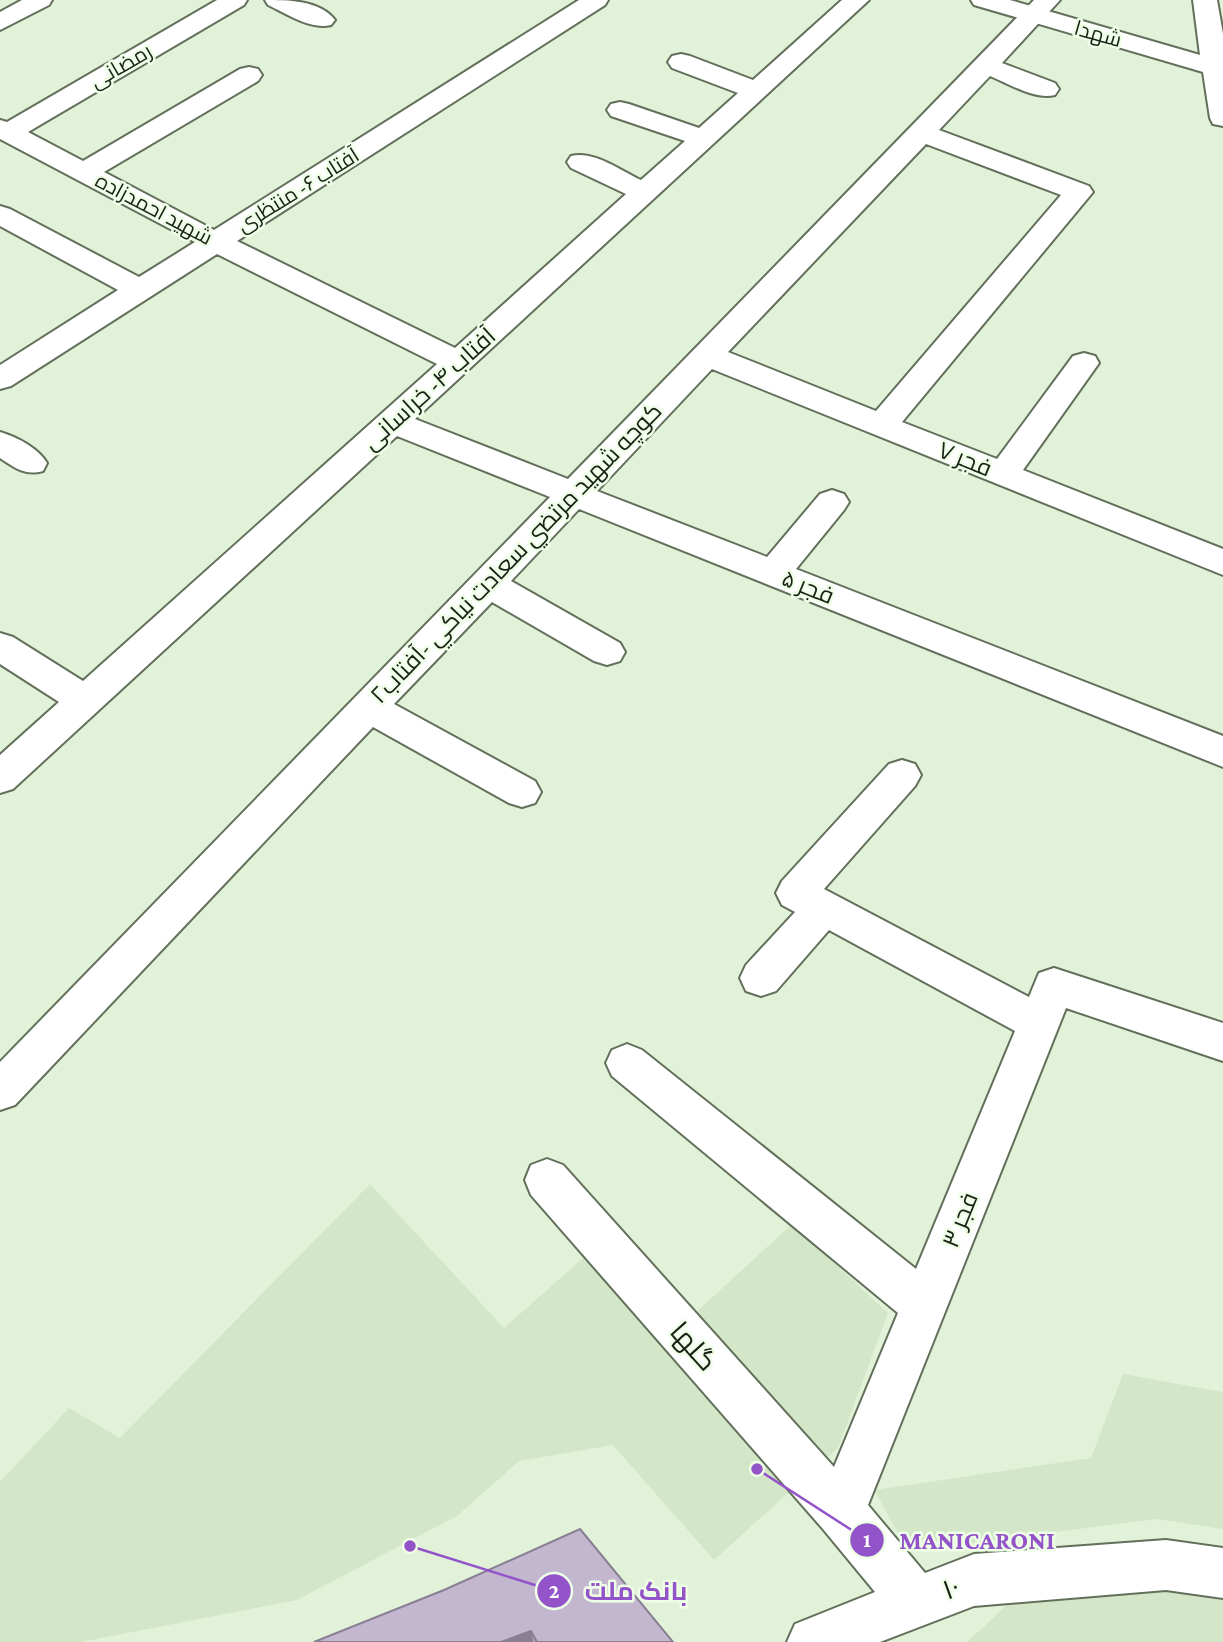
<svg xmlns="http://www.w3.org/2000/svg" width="1223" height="1642" font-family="'Crimson Pro',Cairo,serif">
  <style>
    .built { fill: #d3e7c8 }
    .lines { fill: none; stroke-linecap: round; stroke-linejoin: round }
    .minor-casing { stroke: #62705b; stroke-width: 4 }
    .major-casing { stroke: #62705b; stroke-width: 4 }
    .minor { fill: #fff; fill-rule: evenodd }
    .major { fill: #fff; fill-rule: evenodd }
    .wall { fill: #a89db3 }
    .shaded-wall { fill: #888092 }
    .building { fill: #c3b7d0; stroke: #888092; stroke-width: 2 }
    .labels { text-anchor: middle; stroke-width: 5; stroke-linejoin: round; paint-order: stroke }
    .far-street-label { font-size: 21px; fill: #1b2118; stroke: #efffe7 }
    .street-label { font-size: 24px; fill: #1b2118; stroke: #efffe7 }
    .near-street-label { font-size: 28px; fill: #1b2118; stroke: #efffe7 }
    .leader { fill: none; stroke: #9454c9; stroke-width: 2.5 }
    .callout-dot { fill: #9454c9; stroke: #efffe7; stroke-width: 2.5 }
    .mark-label { font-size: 21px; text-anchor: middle; font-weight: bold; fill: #fff }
    .callout-label { font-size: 26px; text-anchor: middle; font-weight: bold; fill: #9454c9; stroke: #efffe7; stroke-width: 5; stroke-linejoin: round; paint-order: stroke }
  </style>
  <rect width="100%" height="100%" fill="#e2f2d9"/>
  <path class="built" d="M370,1184L504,1328L590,1252L669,1337L792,1224L888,1313L838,1448L714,1560L613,1445L519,1461L457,1516L297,1600L81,1642H0V1482L69,1408L120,1438Z
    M1123,1374L1223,1392V1529L1157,1519L908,1551L874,1490L1091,1458Z
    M1130,1587L1223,1596V1642H967L1008,1604Z"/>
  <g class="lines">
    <defs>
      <path id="minor" d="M22,0H52L49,5L0,30V12Z
        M217,0H247L244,5L28,132L83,161L240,69L249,67L258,69L262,75L258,81L104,172L214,230L579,0H608L605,5L237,241L455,348L626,194L571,168L567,162L571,156C594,150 621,171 641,180L685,141L611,116L607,110L611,104L620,102L629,104L699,128L738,93L672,68L668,62L672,56L681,54L690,56L753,80L842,0H869L415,419L568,479L1034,0H1060L1002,63L1055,83L1059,89L1055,95C1035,100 1009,84 990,76L939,130L1089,186L1093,192L902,422L997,459L1073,356L1084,353L1095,356L1099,363L1023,470L1223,549V575L712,369L597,491L767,557L820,494L832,490L844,494L849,502L844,510L796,569L1223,736V767L579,509L511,581L620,643L625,652L620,661L607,665L594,661L492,602L394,704L535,781L541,792L535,803L522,807L509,803L373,727L15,1105L0,1110V1062L550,497L397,436L13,789L0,793V755L59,702L0,664V633L13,637L83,681L437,364L217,254L11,386L0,389V365L118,290L0,226V206L10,209L139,277L195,242L0,139V120L7,122ZM926,144L1061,195L876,411L728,352Z
        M265,0C287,0 320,0 335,20L331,25C311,30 287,14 268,5Z
        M0,432C17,437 38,448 47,463L43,471C25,476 15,468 0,458Z
        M902,760L915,764L921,775L915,786L824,889L1029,997L1039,973L1054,968L1223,1023V1061L1066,1008L868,1505L925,1573L974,1554L1166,1540L1223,1548V1598L1166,1590L974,1606L880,1642H787L795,1624L875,1592L823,1529L531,1195L525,1180L531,1165L547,1159L563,1165L834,1467L898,1313L612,1076L606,1063L612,1050L627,1044L642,1050L916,1269L1015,1031L829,930L776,991L761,996L746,991L740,978L746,965L795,912L782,905L776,893L782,881L889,764Z"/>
      <path id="major" d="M971,0H1010L1200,55L1193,0H1217L1223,34V126L1213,124L1210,118L1203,72L974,5Z"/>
    </defs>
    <use href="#minor" class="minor-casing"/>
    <use href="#major" class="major-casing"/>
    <use href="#minor" class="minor"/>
    <use href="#major" class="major"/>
  </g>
  <path class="wall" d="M444,1590L673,1642H314Z"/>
  <path class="shaded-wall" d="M531,1631L533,1642H501Z"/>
  <path class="building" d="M580,1529L673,1642H537L531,1631L501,1642H314L444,1590Z"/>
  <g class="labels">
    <g class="far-street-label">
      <text transform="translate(1098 34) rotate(16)" y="7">شهدا</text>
      <text transform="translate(121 66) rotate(-30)" y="7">رمضانی</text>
      <text transform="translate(298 190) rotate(-32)" y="7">آفتاب ۶- منتظری</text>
      <text transform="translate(154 209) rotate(28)" y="7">شهید احمدزاده</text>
    </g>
    <g class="street-label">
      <text transform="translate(429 389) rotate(-42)" y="8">آفتاب ۴- خراسانی</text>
      <text transform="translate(965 459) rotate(22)" y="8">فجر ۷</text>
      <text transform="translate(516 553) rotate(-46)" y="8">كوچه شهيد مرتضي سعادت نياكي -آفتاب۲</text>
      <text transform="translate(808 587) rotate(22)" y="8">فجر ۵</text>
      <text transform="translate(960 1220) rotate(-68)" y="8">فجر ۳</text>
    </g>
    <g class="near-street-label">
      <text transform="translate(694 1346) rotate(48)" y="10">گلها</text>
      <text transform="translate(951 1588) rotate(-20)" y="10">۱۰</text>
    </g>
  </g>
  <path class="leader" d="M757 1469L867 1540M410 1546L554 1591"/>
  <g class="callout-dot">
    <circle cx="757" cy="1469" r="7"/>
    <circle cx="410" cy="1546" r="7"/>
    <circle cx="867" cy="1540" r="18"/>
    <circle cx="554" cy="1591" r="18"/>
  </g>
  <g class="mark-label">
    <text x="867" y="1547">1</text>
    <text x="554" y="1598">2</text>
  </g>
  <g class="callout-label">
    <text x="977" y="1549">MANICARONI</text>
    <text x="636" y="1600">بانک ملت</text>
  </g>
</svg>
